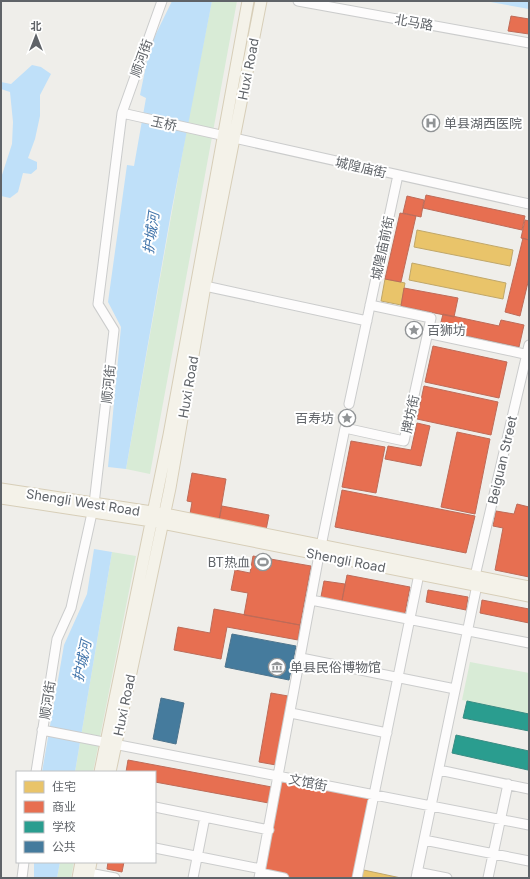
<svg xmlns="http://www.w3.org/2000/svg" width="530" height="879" font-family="Inter,'Noto Sans SC',sans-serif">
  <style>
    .green { fill: #d8ebd6 }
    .water { fill: #bfe0f9 }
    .homes { fill: #e9c46a; stroke: #c0a769 }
    .shops { fill: #e76f51; stroke: #be6b58 }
    .schools { fill: #2a9d8f; stroke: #3a8c83 }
    .public { fill: #457b9d; stroke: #4d748d }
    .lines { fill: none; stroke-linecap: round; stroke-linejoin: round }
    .minor-casing { stroke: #cbcccc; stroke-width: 11 }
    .major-casing { stroke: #d7ceb8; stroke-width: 13 }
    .minor { stroke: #fdfcfc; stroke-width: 9 }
    .major { stroke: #f4f2e9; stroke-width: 11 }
    .labels { text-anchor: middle; stroke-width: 4; stroke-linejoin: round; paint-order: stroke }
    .street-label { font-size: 13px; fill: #5f6368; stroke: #fff }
    .poi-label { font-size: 13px; fill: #5f6368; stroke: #fff; text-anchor: start }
    .water-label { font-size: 14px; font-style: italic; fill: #4174aa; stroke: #fff }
  </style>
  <rect width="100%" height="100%" fill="#efeeea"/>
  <path class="green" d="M212,1H237L150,474L126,469L191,105Z
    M112,552L136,556L93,772H75Z
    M470,662L529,673V714L462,700Z
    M60,862H74L71,878H57Z"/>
  <path class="water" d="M172,1H212L171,213L126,469L108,467L121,327L108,302L127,165L134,166L146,98L140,95L150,46Z
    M485,1H529V9Z
    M32,65L41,67L51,74L40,95V116L35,139L28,158L37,162V169L31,174L23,173L18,192L10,198L1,196V178L12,144L13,122L10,92L1,89V82L11,84Z
    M94,549L112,552L75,772H42L64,645L87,594Z
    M34,862H60L57,878H34Z"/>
  <path class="homes" d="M417,230L513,250L510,266L414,247Z
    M412,263L506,283L503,299L409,280Z
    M385,279L405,283L401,305L381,301Z
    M359,869L401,878H357Z"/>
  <path class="shops" d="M511,16L529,19V34L508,31Z
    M426,195L525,216L522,230L423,208Z
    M407,196L424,200L421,217L403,213Z
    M400,213L416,216L401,282L385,279Z
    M525,220L529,221V240L521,238Z
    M523,238L529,240V278L520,316L505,312Z
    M404,288L458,298L454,317L401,306Z
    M443,314L499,326L501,320L524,325L519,347L439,330Z
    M433,346L507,362L499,398L425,382Z
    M424,386L498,402L491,435L417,419Z
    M417,423L430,426L421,466L385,459L388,446L411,450Z
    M457,432L490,439L475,514L441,507Z
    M351,441L385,447L376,493L342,487Z
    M192,473L226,479L219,520L190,514L192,502L187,501Z
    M342,490L475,516L466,553L335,527Z
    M517,504L529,507V577L495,570L503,528L493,526L496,511L514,514Z
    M222,506L269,515L266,530L219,520Z
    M253,556L311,566L300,625L244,615L248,593L231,590L235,570L250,573Z
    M347,575L410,587L404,618L341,606Z
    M324,581L345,584L341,606L320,602Z
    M428,590L468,597L466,610L426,602Z
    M482,600L529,609V623L480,613Z
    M214,609L300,625L298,640L227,627L221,659L174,650L178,627L210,633Z
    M271,693L288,696L276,765L259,762Z
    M128,760L277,788L274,804L155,782V772H126Z
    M279,776L374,795L357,878H285L260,873Z
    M108,862H124L122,872L107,869Z"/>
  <path class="schools" d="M467,701L529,714V731L463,718Z
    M456,735L529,751L528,770L452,753Z"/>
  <path class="public" d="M232,634L296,646L289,680L225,667Z
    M161,698L184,703L176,744L153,739Z"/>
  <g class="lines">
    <defs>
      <path id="minor" d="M298,1L529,43
        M122,113L529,204
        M205,286L367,321
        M427,333L529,355
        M349,404L398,175
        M321,546L345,428L404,441L431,318L370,305
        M475,576L529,345
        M311,600L529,643
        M301,658L455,689
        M291,713L387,733
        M42,730L529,825
        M439,770L529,789
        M36,772L57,639L71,608L94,504L114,330L98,304L122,113L162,1
        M155,807L269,830
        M424,840L529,861
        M155,848L261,869
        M417,872L447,878
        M89,873L115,878
        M260,873L284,878
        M22,878L24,862
        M193,878L205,817
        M259,878L319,555
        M357,878L419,574
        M416,878L477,585
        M488,878L508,784"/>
      <path id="major" d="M1,489L165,514L529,587
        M1,498L152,521L529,596
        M100,772L169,435L248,1
        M110,772L170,488L205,286L261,1
        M78,878L81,862
        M88,878L91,862"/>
    </defs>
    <use href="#minor" class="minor-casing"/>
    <use href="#major" class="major-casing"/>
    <use href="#minor" class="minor"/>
    <use href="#major" class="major"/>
  </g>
  <defs>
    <symbol id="hospital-ring" viewBox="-11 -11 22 22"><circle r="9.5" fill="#fff" stroke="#919496" stroke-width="1.5"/><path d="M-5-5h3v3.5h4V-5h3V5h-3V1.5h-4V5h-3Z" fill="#919496"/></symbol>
    <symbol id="sight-ring" viewBox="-11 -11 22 22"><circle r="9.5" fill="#fff" stroke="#919496" stroke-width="1.5"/><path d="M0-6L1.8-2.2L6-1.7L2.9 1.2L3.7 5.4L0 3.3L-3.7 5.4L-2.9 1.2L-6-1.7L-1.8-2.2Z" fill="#919496"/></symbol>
    <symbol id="stadium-ring" viewBox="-11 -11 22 22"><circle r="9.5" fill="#fff" stroke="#919496" stroke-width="1.5"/><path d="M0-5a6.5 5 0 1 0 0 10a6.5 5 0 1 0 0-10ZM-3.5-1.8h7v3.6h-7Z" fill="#919496"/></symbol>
    <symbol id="museum-ring" viewBox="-11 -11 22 22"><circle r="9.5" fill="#fff" stroke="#919496" stroke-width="1.5"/><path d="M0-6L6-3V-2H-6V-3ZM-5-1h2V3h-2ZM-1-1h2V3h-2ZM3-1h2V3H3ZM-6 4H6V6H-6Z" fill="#919496"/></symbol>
  </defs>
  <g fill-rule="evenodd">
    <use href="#hospital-ring" x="421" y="113" width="20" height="20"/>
    <use href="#sight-ring" x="404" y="320" width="20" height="20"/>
    <use href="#sight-ring" x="337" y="408" width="20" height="20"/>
    <use href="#stadium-ring" x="253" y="552" width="20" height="20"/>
    <use href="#museum-ring" x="267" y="657" width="20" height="20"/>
  </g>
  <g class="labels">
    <g class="street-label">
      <text transform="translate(414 22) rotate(10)" y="5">北马路</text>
      <text transform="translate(141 58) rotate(-70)" y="5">顺河街</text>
      <text transform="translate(248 69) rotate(-79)" y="5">Huxi Road</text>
      <text transform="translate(164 123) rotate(12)" y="5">玉桥</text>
      <text transform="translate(361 167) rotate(13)" y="5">城隍庙街</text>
      <text transform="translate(382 248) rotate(-78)" y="5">城隍庙前街</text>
      <text transform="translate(108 384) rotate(-84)" y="5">顺河街</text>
      <text transform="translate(188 387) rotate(-80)" y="5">Huxi Road</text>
      <text transform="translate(410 414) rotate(-78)" y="5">牌坊街</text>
      <text transform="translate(502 460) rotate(-77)" y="5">Beiguan Street</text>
      <text transform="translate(83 502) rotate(9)" y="5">Shengli West Road</text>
      <text transform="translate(346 560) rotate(11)" y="5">Shengli Road</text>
      <text transform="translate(47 700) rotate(-81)" y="5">顺河街</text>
      <text transform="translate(124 705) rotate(-78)" y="5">Huxi Road</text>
      <text transform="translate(308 782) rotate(11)" y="5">文馆街</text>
    </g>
    <g class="poi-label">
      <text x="444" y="128">单县湖西医院</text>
      <text x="427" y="335">百狮坊</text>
      <text x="334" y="423" text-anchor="end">百寿坊</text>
      <text x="250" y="567" text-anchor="end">BT热血</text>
      <text x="290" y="672">单县民俗博物馆</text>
    </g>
    <g class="water-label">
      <text transform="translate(151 233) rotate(-82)" y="5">护城河</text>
      <text transform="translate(82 661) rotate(-78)" y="5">护城河</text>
    </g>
  </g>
  <rect width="530" height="879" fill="none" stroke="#5f6368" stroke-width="4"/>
  <rect x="16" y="771" width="140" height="92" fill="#ffffff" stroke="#bfc1c3"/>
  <rect x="24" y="781" width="20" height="12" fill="#e9c46a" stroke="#bfc1c3"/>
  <text x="52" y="791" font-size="12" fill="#5f6368">住宅</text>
  <rect x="24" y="801" width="20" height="12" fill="#e76f51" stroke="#bfc1c3"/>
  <text x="52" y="811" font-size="12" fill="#5f6368">商业</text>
  <rect x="24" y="821" width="20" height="12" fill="#2a9d8f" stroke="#bfc1c3"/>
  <text x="52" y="831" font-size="12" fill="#5f6368">学校</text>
  <rect x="24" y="841" width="20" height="12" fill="#457b9d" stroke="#bfc1c3"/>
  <text x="52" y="851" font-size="12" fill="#5f6368">公共</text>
  <g transform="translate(36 36)" stroke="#ffffff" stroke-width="3" paint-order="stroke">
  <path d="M0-3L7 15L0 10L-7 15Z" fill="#5f6368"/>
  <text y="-6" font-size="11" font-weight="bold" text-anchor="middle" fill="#5f6368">北</text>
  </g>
</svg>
